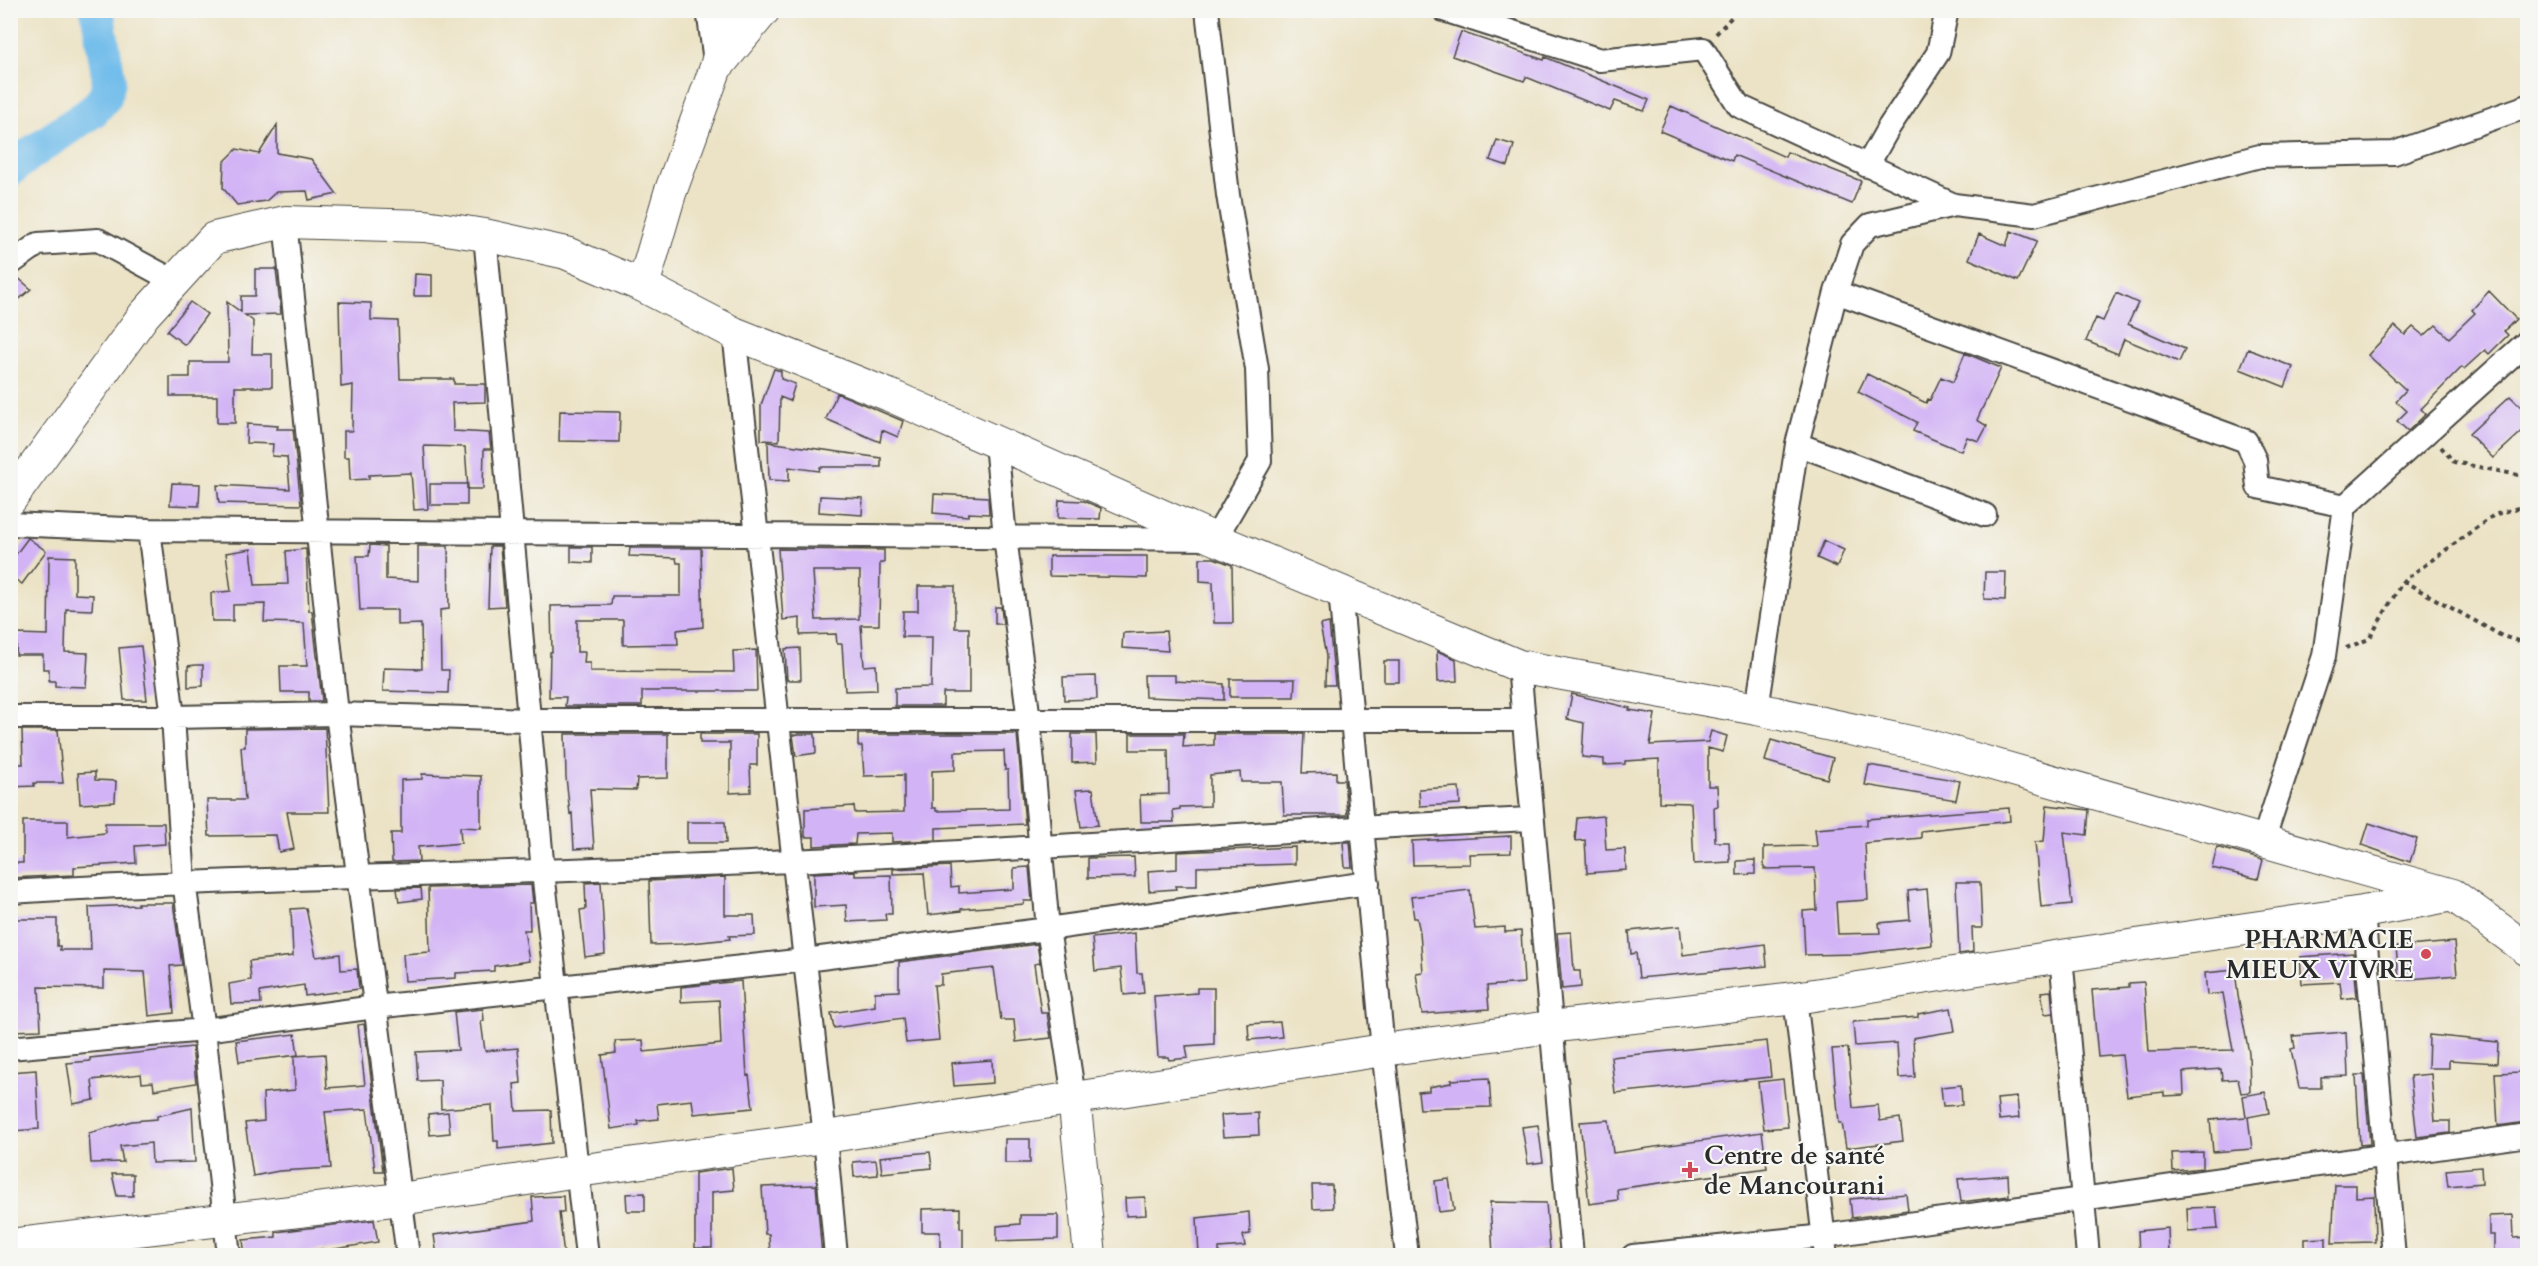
<svg xmlns="http://www.w3.org/2000/svg" width="2538" height="1266" font-family="Cardo,serif">
  <style>
    .lines { fill: none; stroke-linecap: round; stroke-linejoin: round }
    .river { stroke: #72bdeb; stroke-width: 34 }
    .building { fill: #d2b3f5; fill-rule: evenodd }
    .street-casing { stroke: #484742; stroke-width: 26 }
    .secondary-casing { stroke: #484742; stroke-width: 34 }
    .path { stroke: #484742; stroke-width: 4; stroke-dasharray: 4.5 4.5; stroke-linecap: butt }
    .street { stroke: #fff; stroke-width: 22 }
    .secondary { stroke: #fff; stroke-width: 32 }
    .poi-dot { fill: #d1495b; stroke: #f6f6f2; stroke-width: 2 }
    .labels { text-anchor: middle; stroke-width: 4.5; stroke-linejoin: round; paint-order: stroke }
    .poi-label { font-size: 26px; font-weight: bold; fill: #2b2b2b; stroke: #f6f6f2; text-anchor: end }
  </style>
  <rect width="100%" height="100%" fill="#f6f6f2"/>
  <filter id="ink" filterUnits="userSpaceOnUse"><feTurbulence type="fractalNoise" baseFrequency=".0167" numOctaves="2"/><feDisplacementMap in="SourceGraphic" scale="12" xChannelSelector="R" yChannelSelector="G"/><feConvolveMatrix kernelMatrix="1 2 1 2 8 2 1 2 1" color-interpolation-filters="sRGB"/></filter>
  <filter id="wash" filterUnits="userSpaceOnUse"><feTurbulence type="fractalNoise" baseFrequency=".008" numOctaves="4" result="noise"/><feDisplacementMap in="SourceGraphic" scale="24" xChannelSelector="R" yChannelSelector="G"/><feGaussianBlur stdDeviation="1.35" result="paint"/><feColorMatrix in="noise" values="0 0 0 0 0 0 0 0 0 0 0 0 0 0 0 0 0 1.4 0 .05"/><feComposite in="paint" operator="in"/></filter>
  <g filter="url(#wash)">
    <rect width="100%" height="100%" fill="#ece3c6"/>
    <g class="lines">
      <path class="river" d="M10,170L30,154L93,111L105,97L109,80L97,10"/>
    </g>
    <g id="blocks">
      <path class="building" d="M1461,32L1544,60L1545,57L1649,100L1644,111L1615,101L1610,111L1526,77L1524,81L1452,56Z
        M1671,106L1785,157L1787,152L1861,181L1852,204L1734,155L1732,161L1660,131Z
        M277,125V153L311,159L337,194L309,200L307,191L276,192L266,201L237,205L223,188L224,162L237,149L259,154Z
        M1497,140L1514,145L1508,166L1490,160Z
        M2011,231L2037,241L2018,281L1969,259L1979,234L2006,246Z
        M255,269H276L281,314L245,315L253,321L252,354H272V387H235V423H217V396H170V377H190V362H228L227,302L241,312V296H255Z
        M415,274L432,275V296H414Z
        M16,276L31,289L10,307V277Z
        M2489,291L2516,319L2504,331L2508,335L2489,354L2485,350L2464,369L2462,367L2421,409L2426,414L2408,431L2397,421L2407,411L2396,401L2406,390L2368,355L2395,326L2405,335L2413,327L2424,336L2436,325L2449,338L2475,313L2472,310Z
        M2116,293L2138,303L2128,324L2185,349L2179,362L2124,339L2118,354L2086,341L2096,318L2103,321Z
        M190,302L207,314L185,345L167,331Z
        M339,302L371,303V320L398,321L400,379H454V384H485V402L452,403L453,431L489,433L491,449H484L483,489H468L465,447L424,446L428,509L414,510L411,473L369,475V479L350,480L349,457H344V431H352L353,385L341,387Z
        M2248,349L2293,367L2285,387L2240,369Z
        M1965,353L2001,368L1977,420L1987,426L1979,441L1967,437L1961,451L1913,431L1917,422L1858,392L1867,374L1926,403L1928,399L1930,400L1941,377L1953,382Z
        M774,369L781,371V379L795,384L790,401L780,397L779,441L761,440V405Z
        M837,393L903,421L898,437L882,430L880,442L826,419Z
        M2510,396L2528,414V426L2493,458L2469,434Z
        M560,411L620,412L619,442L559,441Z
        M247,424L278,426L277,429H293L301,505L219,503L217,485L290,489L287,457L272,456L273,444L246,443Z
        M768,442L881,458V467H820L819,471L789,467V481L769,480Z
        M172,483L200,484L199,506L170,505Z
        M430,484H467V505H430Z
        M934,494L988,497L989,514L968,513V516L933,513Z
        M820,496L863,498L862,515L819,512Z
        M1059,500L1084,501L1101,508L1100,519L1058,518Z
        M28,538L46,551L22,584L10,576V562Z
        M1824,541L1844,550L1837,567L1817,558Z
        M370,545L386,546V579L418,581V546H448L449,609L440,610L441,670H449L448,693L383,691L384,668L422,669L421,624L397,625V610H360L357,556H369Z
        M490,546H500L505,606L488,607Z
        M571,547H592V563L571,562Z
        M630,548H701L703,627L677,630L678,644L623,645V620H577V652H585L584,663H590V671L734,672L733,651L756,650L757,691H642V706H565L566,697H549L550,652H552L551,606L611,605L612,596H681V563H677L676,558L629,556Z
        M251,549L255,585L288,584L286,551L306,549L309,611H312L322,701H309V692H281L280,666H307L304,623L264,622L265,604L233,605V621H212L211,593L231,591L226,553Z
        M778,549L884,550V563H880L879,625H861L864,666L876,665L877,690L845,691L842,644H837L836,634L800,635V618L783,620ZM813,571H860L859,619L816,620Z
        M49,556L75,557V594L93,595L92,610L66,609L65,652L88,653L86,687L55,686V681H49V669H43V655H16L17,634L48,635Z
        M1049,556H1147V578L1049,576Z
        M1200,558H1214L1232,565L1233,623H1214L1213,582L1200,581Z
        M1985,572H2006L2005,600L1984,599Z
        M918,586H955V628H969V693H943V706H895V688L931,687L932,637H902L903,611H918Z
        M995,607H1001L1003,624H995Z
        M1329,623L1335,685H1325L1326,656L1320,625Z
        M1166,631L1168,651L1122,648L1123,633Z
        M141,646L147,700H124L119,648Z
        M800,648L801,680H787L785,649Z
        M1437,651L1456,659L1457,681L1438,682Z
        M1384,661H1399V682H1384Z
        M196,665H203V686L188,687V666Z
        M1144,675H1175V681L1224,684V700L1145,697Z
        M1096,676L1097,699L1064,700L1063,677Z
        M1230,679H1295L1294,697H1230Z
        M1572,694L1630,708L1629,710L1655,714L1650,745L1708,742L1711,731L1727,736L1723,752L1708,748V786H1717L1718,806L1714,807L1715,842H1729L1730,862L1694,864L1691,803L1659,802V759L1625,761V764L1604,765V759L1582,757L1584,723L1567,719Z
        M325,728L329,812H287L294,849L279,852L276,835L209,836L207,800H245L241,747H245V729Z
        M22,730H58L63,783H34V786L10,787V764H23Z
        M565,734H668V778L637,779L636,790L590,789L594,848L574,849L572,813L570,814L566,777Z
        M700,734H757V765H750L751,792L730,793V743H700Z
        M799,734H815L816,753L796,756L793,735Z
        M858,734H1017L1025,824L936,828V840L892,842V833L856,834L855,844L814,846V837H805V809L854,806L855,813L904,812V775L864,776L862,746H858ZM1004,751L1005,770H1008L1009,809L936,811V808H932V771L955,770V752Z
        M1072,734H1096L1097,762L1072,763Z
        M1130,734H1184L1183,747L1214,745V734H1304L1302,773L1336,772V780H1344L1347,815H1284L1282,782H1241L1240,772L1210,775V806L1180,807V809L1173,810L1174,822H1141L1140,795L1169,794L1168,750H1130Z
        M1771,740L1833,758L1827,779L1765,761Z
        M1869,765L1960,781L1956,800L1865,785Z
        M95,772V780L116,781L115,802L80,804L78,773Z
        M422,774L481,776V828L460,827L461,843L418,847L419,861L392,862L391,833H401V780L422,779Z
        M1459,787L1460,804L1420,806L1419,789Z
        M1093,789L1098,825L1081,827L1076,790Z
        M2047,805L2089,810L2087,835L2064,832L2072,904L2041,907L2035,842L2044,841Z
        M2009,808L2010,821L1921,831V838L1865,843L1868,900L1836,902L1838,934L1880,933L1879,923L1910,920L1908,891L1927,889L1932,945L1857,954L1805,955L1803,911L1817,910L1815,868L1764,869V847L1817,846L1815,829L1867,825V819Z
        M1604,816L1606,850L1625,849L1626,870L1587,873L1585,840L1575,841L1577,818Z
        M23,821H68V837L105,833V823H164L165,844L135,846L136,863L74,867V875L10,878V863H23Z
        M687,822H725L726,843H687Z
        M2369,823L2417,839L2410,862L2362,845Z
        M1511,836V853L1469,854L1470,864L1413,865L1412,841Z
        M1343,842H1350L1352,867H1345Z
        M1295,847V864L1197,867V886H1175L1176,889L1149,891L1148,871L1177,869V852Z
        M2217,847L2263,860L2258,879L2212,868Z
        M1134,857L1135,877L1088,878V858Z
        M1755,860V874L1737,875V861Z
        M950,866L951,887L959,886V893L1014,889V868L1029,867L1032,901H1024V904L961,909V911L928,915L924,873L893,874V869Z
        M855,871V876L891,875L892,914H885L886,920L847,922L846,905L814,907V873Z
        M725,877V915H754L755,935L729,936L730,939L681,944L651,945L649,881Z
        M601,882L605,954L585,957L580,910L586,909L585,883Z
        M1956,882H1980L1982,928H1972L1973,952L1959,954Z
        M531,885L533,903H529L530,930H524L529,961L494,966V971L456,973V978L405,981L403,954L430,952L428,888Z
        M421,888L422,899L399,902L397,889Z
        M1470,890L1475,929L1505,927V932L1521,931L1524,983L1487,986L1489,1009L1422,1014L1416,973L1423,972L1420,932L1417,918H1414L1411,897Z
        M138,903H173L182,965L170,966L174,1013L149,1016L145,972L104,971V988L39,987L41,1030L10,1031V919H57V946H60V950H91L89,907L138,905Z
        M306,908L316,957L340,954L341,970L357,969L359,989L305,996L304,985L260,992L261,1003L231,1004L229,984L251,980L249,961L293,956L291,909Z
        M1680,926L1683,955L1765,944L1767,966L1639,978L1636,953L1631,954L1629,931Z
        M1571,932L1574,971H1580L1581,987L1562,989L1557,933Z
        M1135,933L1137,973H1142L1144,993L1124,995L1121,968L1095,971L1092,938Z
        M2454,942L2457,975L2399,980L2396,947Z
        M1037,944L1040,963L1034,964L1041,1013H1047L1051,1038L1016,1042L1014,1020H1001L994,968L941,974V985H934L939,1040L906,1043L903,1018L834,1028L831,1013L875,1006V992L899,991V962Z
        M2353,953L2357,997L2342,999L2340,982L2302,984L2300,957Z
        M2235,970L2238,996L2249,1053L2250,1092L2241,1093L2238,1079L2222,1080L2221,1069L2183,1072L2184,1095L2164,1096V1092L2127,1096L2122,1055L2098,1057L2092,990L2129,987V983L2144,982L2149,1052L2233,1050L2223,993L2207,995L2205,973Z
        M741,981L747,1076L749,1075L753,1108L694,1114L692,1100L657,1104L659,1119L638,1121L639,1125L611,1129L602,1055L616,1053L615,1041L643,1040L644,1052L721,1044L719,1000L681,1002V987Z
        M1197,988H1214V1044L1186,1046L1188,1058L1169,1060L1168,1057H1158L1154,996L1197,993Z
        M2051,991L2053,1013L2045,1014L2041,992Z
        M1951,1008L1955,1031L1913,1038L1915,1077L1899,1078L1897,1043L1855,1046L1853,1022L1918,1017V1014Z
        M483,1009L484,1021H481L485,1051L518,1048L521,1083L514,1084L516,1111L551,1110L552,1143L498,1149V1141H494L492,1105L441,1109L440,1080L418,1081L416,1052L458,1050L454,1012Z
        M1280,1022L1282,1037L1249,1040L1248,1024Z
        M364,1024L383,1171H375L367,1109L325,1112L331,1168L279,1171L253,1176L245,1123L264,1121L263,1093L295,1090L294,1056L325,1054L327,1088L365,1085L358,1025Z
        M2346,1032L2348,1076L2321,1077V1088H2299L2291,1049L2295,1048L2293,1036Z
        M295,1034L298,1055L239,1062L236,1041Z
        M2429,1035L2498,1042L2497,1063L2449,1060V1068H2428Z
        M1767,1041L1771,1077L1615,1093L1611,1057Z
        M192,1047L196,1083L154,1090L153,1082L142,1083L141,1074L92,1080L94,1100L73,1104L67,1063L90,1061V1058Z
        M1848,1048L1853,1108L1878,1105L1880,1121L1900,1118L1903,1141L1846,1148L1842,1123H1839L1832,1049Z
        M992,1060L993,1083L954,1086L952,1063Z
        M36,1070L39,1129L13,1131L10,1072Z
        M2524,1072L2526,1122L2498,1126L2495,1073Z
        M2431,1074L2435,1121H2450V1133L2417,1137L2410,1076Z
        M2356,1075H2364L2370,1144L2360,1145Z
        M1489,1078L1491,1107L1420,1109L1418,1092L1429,1091V1087L1451,1083V1080Z
        M1783,1079L1788,1127L1764,1129L1758,1082Z
        M1961,1085L1962,1105L1943,1106L1941,1087Z
        M2265,1092L2269,1113L2248,1117L2252,1149L2213,1152L2210,1120L2246,1117L2243,1096Z
        M2017,1097L2019,1118L1999,1120L1997,1099Z
        M192,1108L195,1162L152,1163L151,1143L120,1146L123,1162L91,1163L89,1133L132,1121L157,1119V1116Z
        M448,1112L450,1133L430,1135L428,1114Z
        M1258,1113L1259,1135L1223,1137L1221,1115Z
        M1609,1120L1613,1153L1762,1132L1767,1168L1617,1189L1618,1200L1589,1204L1580,1122Z
        M1538,1125L1543,1162L1528,1164L1522,1127Z
        M1005,1139H1030V1163H1005Z
        M930,1152L932,1168L882,1173L880,1157Z
        M2203,1152V1168L2173,1171L2172,1153Z
        M876,1160L878,1175L854,1177L853,1162Z
        M2481,1167L2482,1183L2448,1186L2446,1170Z
        M732,1168L734,1190L712,1192V1248H695V1173Z
        M112,1174H133V1196H117Z
        M2008,1175L2009,1196L1961,1202L1958,1179Z
        M1449,1179L1454,1210L1439,1212L1435,1181Z
        M816,1185L822,1256H770L769,1234H765L762,1187Z
        M1312,1185H1332L1333,1208L1313,1209Z
        M2335,1185H2356V1197L2374,1196L2375,1242L2332,1243Z
        M645,1193V1211H627L626,1194Z
        M1906,1194L1908,1210L1852,1218L1850,1199Z
        M563,1196L564,1212H559L564,1256H437L434,1235L534,1221L532,1197Z
        M1145,1197L1146,1215L1126,1216L1125,1198Z
        M1490,1202L1546,1203L1550,1250L1493,1255Z
        M2216,1207L2218,1229L2188,1231L2187,1208Z
        M960,1208V1228H963V1256H940V1232H922V1209Z
        M1249,1212L1250,1234L1243,1235L1245,1246L1219,1248V1256H1199L1197,1218Z
        M1020,1215H1058V1239L997,1241V1226L1020,1224Z
        M2513,1215L2514,1238L2528,1237V1256H2494V1235H2489V1216Z
        M374,1220L378,1242L323,1251L322,1249L273,1256H245L243,1240L276,1237V1232Z
        M2168,1228L2169,1256H2139L2138,1231Z
        M2326,1238V1256H2305V1239Z"/>
    </g>
  </g>
  <g filter="url(#ink)">
    <use href="#blocks" fill-opacity="0" stroke="#484742" stroke-width="1.5"/>
    <g class="lines">
      <defs>
        <path id="street" d="M708,10L714,54
          M1444,10L1600,60L1703,49L1739,106L1954,205L1870,225L1852,244L1836,292L1797,444L1757,709
          M1867,166L1889,127L1938,53L1947,10
          M1954,205L2034,215L2260,156L2394,153L2528,106
          M285,222L337,714L408,1256
          M485,235L543,872L587,1256
          M10,264L38,244L98,240L174,281
          M1836,292L2246,441L2255,460L2258,487L2345,506
          M734,333L825,1137L836,1256
          M996,443L1005,537L1029,720L1048,929L1074,1097
          M1797,444L1985,515
          M10,524L149,530L1215,539L1260,461L1257,369L1228,195L1207,10
          M149,530L173,717L184,881L204,1030L229,1256
          M1340,591L1383,1050L1407,1256
          M1519,666L1572,1256
          M10,717H173L337,714L529,720H1523
          M2263,841L2324,656L2345,506L2528,341
          M10,892C270,876 530,874 790,861C1037,849 1284,830 1531,819
          M2363,912L2394,1256
          M2061,956L2088,1256
          M1795,998L1826,1256
          M10,1048L204,1030L375,1007L805,960L1048,929L1368,883
          M1633,1256L1824,1236L2528,1135"/>
        <path id="secondary" d="M721,62L764,10
          M643,286L670,193L716,67L730,10
          M10,500L144,315L214,238L285,222L425,226L485,235L566,253L643,286L734,333L889,395L1215,539L1519,666L1757,709L1929,746L2453,895L2528,950
          M1074,1097L1090,1256
          M10,1245L401,1199L577,1171L825,1137L1383,1050L1550,1027L1795,998L2061,956L2363,912L2447,896"/>
      </defs>
      <use href="#street" class="street-casing"/>
      <use href="#secondary" class="secondary-casing"/>
      <path class="path" d="M1716,34L1738,10
        M2441,447L2454,462L2528,477
        M2403,581L2502,636L2528,644
        M2346,648L2369,639L2403,581L2494,515L2528,505"/>
      <use href="#street" class="street"/>
      <use href="#secondary" class="secondary"/>
    </g>
  </g>
  <g class="poi-dot">
    <circle cx="2426" cy="954" r="6"/>
    <path d="M1687 1161h6v6h6v6h-6v6h-6v-6h-6v-6h6z"/>
  </g>
  <g class="labels">
    <g class="poi-label">
      <text x="2414" y="948">PHARMACIE<tspan x="2414" dy="30">MIEUX VIVRE</tspan></text>
      <text x="1704" y="1164" text-anchor="start">Centre de santé<tspan x="1704" dy="30">de Mancourani</tspan></text>
    </g>
  </g>
  <rect width="2538" height="1266" fill="none" stroke="#f6f6f2" stroke-width="36"/>
</svg>
